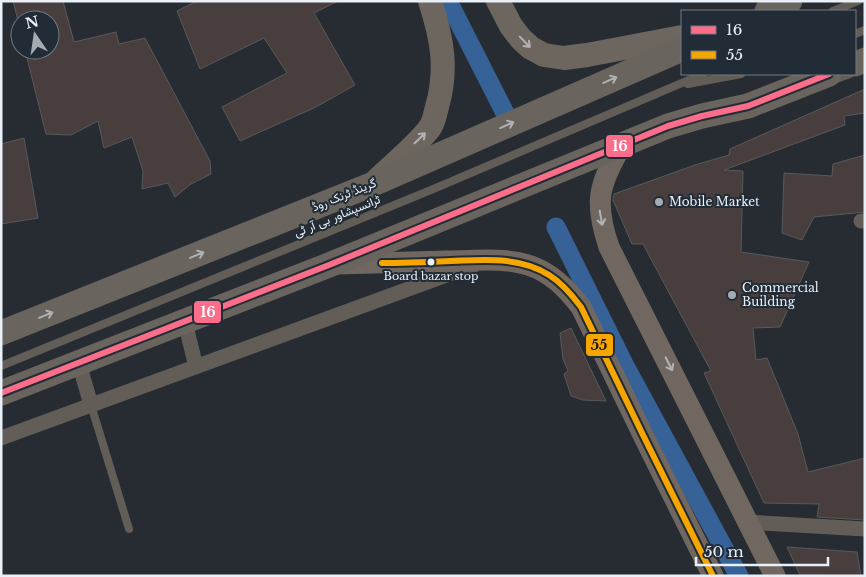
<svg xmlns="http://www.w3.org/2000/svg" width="866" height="577" font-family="'Libre Baskerville',Vazirmatn,serif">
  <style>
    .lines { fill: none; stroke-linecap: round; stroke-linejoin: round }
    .canal { stroke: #366297; stroke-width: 19 }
    .building { fill: #493e3e; stroke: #59595a }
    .service { stroke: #635d57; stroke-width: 8 }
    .minor { stroke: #635d57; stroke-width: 15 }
    .secondary { stroke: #706860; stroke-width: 21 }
    .primary { stroke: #6d665f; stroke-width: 24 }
    .trunk { stroke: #6a645e; stroke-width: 25 }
    .bus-1-casing { stroke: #222c36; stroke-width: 10 }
    .bus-2-casing { stroke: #222c36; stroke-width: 10 }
    .bus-1 { stroke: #fb6d88; stroke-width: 6 }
    .bus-2 { stroke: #f7a600; stroke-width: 6 }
    .oneway { stroke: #b2b2b3 }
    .oneway2 { stroke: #b0b1b2 }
    .oneway3 { stroke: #b3b3b3 }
    .poi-dot { fill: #a5abb2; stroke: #222c36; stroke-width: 2 }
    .bus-dot { fill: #eaf0f7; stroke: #222c36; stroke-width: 2 }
    .labels { text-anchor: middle; stroke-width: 4; stroke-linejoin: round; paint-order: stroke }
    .bus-label { font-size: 11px; fill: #eaf0f7; stroke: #222c36 }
    .street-label { font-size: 12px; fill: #eaf0f7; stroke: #222c36 }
    .poi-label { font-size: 12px; fill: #eaf0f7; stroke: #222c36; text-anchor: start }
    .line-badge { stroke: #222c36; stroke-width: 2 }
    .badge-label { font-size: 14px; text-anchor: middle; font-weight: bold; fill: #fff }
    .pale-badge-label { font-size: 14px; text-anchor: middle; font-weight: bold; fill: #111 }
  </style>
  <rect width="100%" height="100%" fill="#262c32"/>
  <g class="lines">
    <path class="canal" d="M448,1L505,113
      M556,227L624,364L739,576"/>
  </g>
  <path class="building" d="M13,1H63L74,42L116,32L119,44L145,38L210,161L211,174L191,184L175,197L168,183L142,189L143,171L132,137L104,148L98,121L71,135L46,134L25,50H50V20H18Z
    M197,1H338L314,13L355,85L316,107L240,141L222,107L287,73L264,38L200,69L177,11Z
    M865,89V113L844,116L845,125L724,170L743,171L741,252L809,262L780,327L753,328L756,360L767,358L798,434L808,472L865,458V520L817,517L819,504L764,503L704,373L711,371L643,244H632L613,200L614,194L695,165L729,155L730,149Z
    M24,138L38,218L1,224V144Z
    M865,155V212L814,217L802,240L782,233L784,173L832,176L833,164Z
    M571,328L606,401L583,400L571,396L564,374L568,371L563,359L560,333Z
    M787,547L857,552L861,576L800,575Z"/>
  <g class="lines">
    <path class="service" d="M833,11L858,1
      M855,34L865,30
      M831,81L850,74
      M688,84L741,74
      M1,366L431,190L703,74
      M91,405L129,529"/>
    <path class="minor" d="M861,221H865
      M185,322L196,367
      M79,363L91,405
      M1,438L474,265
      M747,522L865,529"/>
    <path class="secondary" d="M622,145C598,185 594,203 609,247L775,576
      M337,264C374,263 411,262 448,261C474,261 503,257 528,265C551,272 567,289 581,307L643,435L713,576"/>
    <path class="primary" d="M498,1L511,26L521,39L531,48L544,55L564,58L587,55L682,37
      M374,183C391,166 415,147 429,129C434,123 435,114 437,107C448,69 442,38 430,1"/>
    <path class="trunk" d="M767,11L790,1
      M855,64L865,60
      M1,333L373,184L682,49
      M1,393L329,265L668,126L702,116L748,106L829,74"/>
    <defs>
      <path id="bus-1" d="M1,393L329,265L668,126L702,116L748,106L829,74"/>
      <path id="bus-2" d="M382,263C405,263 428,262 451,261C483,260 520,256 549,275C562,283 572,295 581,307L643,435L713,576"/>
    </defs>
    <use href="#bus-1" class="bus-1-casing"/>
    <use href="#bus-2" class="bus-2-casing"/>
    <use href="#bus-1" class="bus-1"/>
    <use href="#bus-2" class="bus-2"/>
  </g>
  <defs><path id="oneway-shaft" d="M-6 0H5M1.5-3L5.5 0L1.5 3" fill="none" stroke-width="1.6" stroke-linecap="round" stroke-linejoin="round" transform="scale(1.25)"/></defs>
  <g class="oneway">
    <use href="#oneway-shaft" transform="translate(525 42) rotate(46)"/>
    <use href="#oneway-shaft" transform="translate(420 138) rotate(-44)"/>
  </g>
  <g class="oneway2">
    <use href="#oneway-shaft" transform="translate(610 80) rotate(-24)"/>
    <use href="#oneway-shaft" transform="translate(507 125) rotate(-24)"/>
    <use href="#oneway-shaft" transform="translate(197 255) rotate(-22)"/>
    <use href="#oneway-shaft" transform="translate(46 315) rotate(-22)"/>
  </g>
  <g class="oneway3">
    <use href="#oneway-shaft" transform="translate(601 218) rotate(80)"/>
    <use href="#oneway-shaft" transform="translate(669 364) rotate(63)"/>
  </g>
  <g class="poi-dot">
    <circle cx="659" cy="202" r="5"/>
    <circle cx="732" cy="295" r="5"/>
  </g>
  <circle class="bus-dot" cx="431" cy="262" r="4.5"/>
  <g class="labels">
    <g class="bus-label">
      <text x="431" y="280">Board bazar stop</text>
    </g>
    <g class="street-label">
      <text transform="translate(344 195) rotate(-22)" y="4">گرینڈ ٹرنک روڈ</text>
      <text transform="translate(337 216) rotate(-22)" y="4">ٹرانسپشاور بی آر ٹی</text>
    </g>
    <g class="poi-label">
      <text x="669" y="206">Mobile Market</text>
      <text x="742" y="292">Commercial<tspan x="742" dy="14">Building</tspan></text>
    </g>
  </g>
  <g class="line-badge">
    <rect x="605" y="134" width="29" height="24" rx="5" fill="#fb6d88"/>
    <rect x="193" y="300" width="29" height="24" rx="5" fill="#fb6d88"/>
    <rect x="585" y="333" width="29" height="24" rx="5" fill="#f7a600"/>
  </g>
  <g class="badge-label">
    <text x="620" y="151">16</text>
    <text x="208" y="317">16</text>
  </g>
  <g class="pale-badge-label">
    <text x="599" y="350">55</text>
  </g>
  <rect width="866" height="577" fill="none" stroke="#eaf0f7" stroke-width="5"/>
  <rect x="681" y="10" width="175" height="65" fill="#222c36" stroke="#727a83"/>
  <rect x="691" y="26" width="25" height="8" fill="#fb6d88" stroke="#727a83"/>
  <text x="726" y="35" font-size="15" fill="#eaf0f7">16</text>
  <rect x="691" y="51" width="25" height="8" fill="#f7a600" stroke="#727a83"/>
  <text x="726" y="60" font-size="15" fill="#eaf0f7">55</text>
  <g transform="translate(35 35) rotate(347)"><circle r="24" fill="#222c36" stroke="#727a83"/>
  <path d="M0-4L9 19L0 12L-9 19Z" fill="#a5abb2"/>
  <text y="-8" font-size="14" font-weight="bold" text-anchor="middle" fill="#eaf0f7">N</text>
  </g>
  <path d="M696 557v8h132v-8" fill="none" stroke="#eaf0f7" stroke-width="2.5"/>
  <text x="704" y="557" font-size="15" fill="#eaf0f7" stroke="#222c36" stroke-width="4" paint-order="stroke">50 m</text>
</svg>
